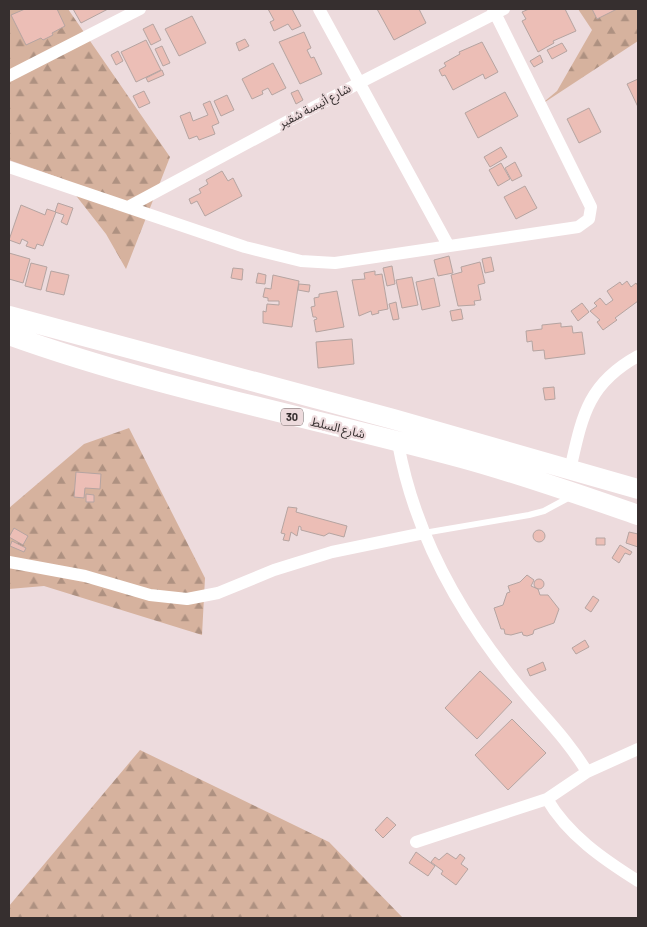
<svg xmlns="http://www.w3.org/2000/svg" width="647" height="927" font-family="Barlow,'Noto Sans Arabic',sans-serif">
  <style>
    .forest { fill: url(#forest-firs) }
    .building { fill: #ecbeb6; stroke: #b5a4a1 }
    .lines { fill: none; stroke-linecap: round; stroke-linejoin: round }
    .service { stroke: #fff; stroke-width: 6 }
    .minor { stroke: #fff; stroke-width: 12 }
    .primary { stroke: #fff; stroke-width: 20 }
    .labels { text-anchor: middle; stroke-width: 4.5; stroke-linejoin: round; paint-order: stroke }
    .shield { fill: #eddbdd; stroke: #6d6363; stroke-width: 1 }
    .shield-label { font-size: 11px; font-weight: bold; fill: #362f2f }
    .street-label { font-size: 12px; fill: #362f2f; stroke: #eddbdd }
  </style>
  <defs>
    <pattern id="forest-firs" width="22" height="20" patternUnits="userSpaceOnUse" patternTransform="scale(1.25)"><rect width="22" height="20" fill="#d6b29e"/><path d="M5 1l3.5 6h-7zM16 11l3.5 6h-7z" fill="#ae9181"/></pattern>
  </defs>
  <rect width="100%" height="100%" fill="#eddbdd"/>
  <path class="forest" d="M9,9H68L170,157L126,269L106,234L63,179L9,160Z
    M578,9H638V41L539,106L557,91L592,30Z
    M129,428L205,578L202,635L44,586L9,589V508L84,444Z
    M140,750L329,842L403,918H9V906Z"/>
  <path class="building" d="M25,9H57L65,26L52,33L53,35L43,40L41,38L26,45L11,15Z
    M73,9H108L81,23Z
    M268,9H292L301,26L292,30L288,24L274,31L270,22L274,20Z
    M377,9H419L426,23L394,40Z
    M529,9H565L576,31L553,41L554,43L538,52L522,21L526,19L522,12Z
    M592,9H617L597,19Z
    M192,16L206,43L179,56L165,29Z
    M153,24L161,40L151,45L143,29Z
    M304,32L311,48L307,50L311,58L314,57L322,74L300,84L279,42Z
    M245,39L249,46L239,51L236,43Z
    M146,40L161,70L136,82L121,52Z
    M482,42L498,72L485,79L483,74L453,90L445,75L442,76L439,70L446,66L444,63L460,54L459,52Z
    M562,43L567,51L552,59L547,50Z
    M162,46L170,63L163,66L155,49Z
    M118,51L123,61L116,65L111,55Z
    M540,55L543,62L534,67L530,61Z
    M273,63L286,88L272,95L268,88L262,91L263,94L252,99L242,79Z
    M162,70L164,75L148,82L146,78Z
    M638,79V107L627,84Z
    M298,90L303,100L296,104L291,93Z
    M144,91L150,103L139,108L133,96Z
    M505,92L518,116L478,138L465,113Z
    M227,95L234,110L221,116L214,101Z
    M210,101L219,123L212,126L215,134L199,140L197,136L189,139L180,116L190,112L193,121L208,115L203,104Z
    M589,108L601,132L579,143L567,119Z
    M501,147L507,157L490,167L484,157Z
    M515,162L522,176L512,181L505,168Z
    M501,163L510,179L498,186L489,170Z
    M222,171L228,181L233,178L242,196L205,216L197,201L191,204L189,199L201,193L199,189L208,184L206,180Z
    M525,186L537,208L516,219L504,197Z
    M58,203L73,208L67,225L61,222L64,215L55,212Z
    M21,205L45,215L47,209L56,212L43,246L37,244L35,249L26,246L28,242L22,239L20,244L9,240Z
    M9,253L30,259L23,283L9,279Z
    M449,256L453,273L438,276L434,260Z
    M491,257L494,271L485,273L482,259Z
    M480,262L485,283L478,285L481,300L474,301L475,305L458,306L451,275L462,272L461,267Z
    M31,263L47,267L41,290L25,286Z
    M392,266L395,284L387,286L383,268Z
    M233,268L243,269L242,280L231,278Z
    M51,271L69,275L64,295L46,291Z
    M375,271V275L382,274L388,309L378,311L379,313L372,315L371,311L359,316L352,280L365,279L364,273Z
    M258,273L266,275L265,284L256,283Z
    M273,275L299,281L292,327L263,323V311L266,312L267,304L279,305V301H268V298L263,297L265,288L271,289Z
    M412,277L418,305L402,308L396,280Z
    M434,278L440,306L422,310L416,282Z
    M627,281L631,287L636,283L638,286V301L615,318L617,320L603,330L597,322L600,320L590,311L597,306L594,303L600,298L606,305L613,300L607,291L620,282L622,285Z
    M299,284L310,285L309,292L298,290Z
    M337,291L344,327L316,332L314,320L317,319L316,317H313L311,307L315,306L314,298L319,297V294Z
    M396,302L399,319L393,320L389,304Z
    M582,303L589,312L578,321L571,311Z
    M461,309L463,319L452,321L450,311Z
    M561,323V327L572,326L573,333L582,332L585,354L545,359L544,350L533,351L532,341L527,342L526,331L542,329V325Z
    M352,339L354,364L318,368L316,342Z
    M554,387L555,399L545,400L543,388Z
    M76,472L101,474L100,489L85,488L84,498L74,497Z
    M86,494L94,495V502H86Z
    M288,507L297,508L296,512L347,526L344,537L329,533L324,536L301,530V527L299,526L297,536L291,532L289,541L283,540L285,534L281,533Z
    M14,528L28,536L23,545L9,537Z
    M533 536a6 6 0 1 1 12 0a6 6 0 1 1-12 0Z
    M629,532L638,534V547L626,543Z
    M596,538H605V545H596Z
    M12,541L26,548L24,552L10,546Z
    M620,545L632,552L630,555L625,553L619,563L612,558Z
    M527,575L534,580L531,586L538,589L540,595H548L559,609L554,623L534,630L533,634L527,636L523,635L522,632L511,635L505,634L504,629H501L494,608L503,605L507,593L510,592L508,586L520,582Z
    M534 584a5 5 0 1 1 10 0a5 5 0 1 1-10 0Z
    M593,596L599,600L591,612L585,608Z
    M585,640L589,647L576,654L572,648Z
    M543,662L546,670L530,676L527,669Z
    M480,671L512,702L477,739L445,708Z
    M512,719L546,753L508,790L475,755Z
    M387,817L396,825L383,838L375,830Z
    M416,852L435,866L428,876L409,863Z
    M447,853L456,859L460,854L465,858L461,864L468,869L456,885L441,874L443,871L431,862L435,857L439,860Z"/>
  <g class="lines">
    <path class="service" d="M424,533L529,515L544,511L570,497"/>
    <path class="minor" d="M319,9L448,245
      M9,76L140,9
      M9,167L245,247L301,261L335,263L578,227L589,219L591,207L493,9
      M128,207L359,83L504,9
      M398,443C414,532 459,613 516,683C540,713 567,738 587,772L547,799C568,835 603,859 638,881
      M570,470C582,417 587,384 638,356
      M9,562L85,576L150,595L187,599L218,593L274,570L332,552L424,533
      M587,772L638,749
      M416,842L547,799"/>
    <path class="primary" d="M9,316L393,419L638,489
      M9,335C156,388 311,417 462,458C521,474 580,495 638,515"/>
  </g>
  <g class="labels">
    <rect class="shield" x="281" y="408.5" width="22" height="17" rx="4"/>
    <g class="shield-label">
      <text x="292" y="421">30</text>
    </g>
    <g class="street-label">
      <text transform="translate(315 106) rotate(-28)" y="4">شارع أنيسة شقير</text>
      <text transform="translate(338 428) rotate(14)" y="4">شارع السلط</text>
    </g>
  </g>
  <rect width="647" height="927" fill="none" stroke="#362f2f" stroke-width="20"/>
</svg>
